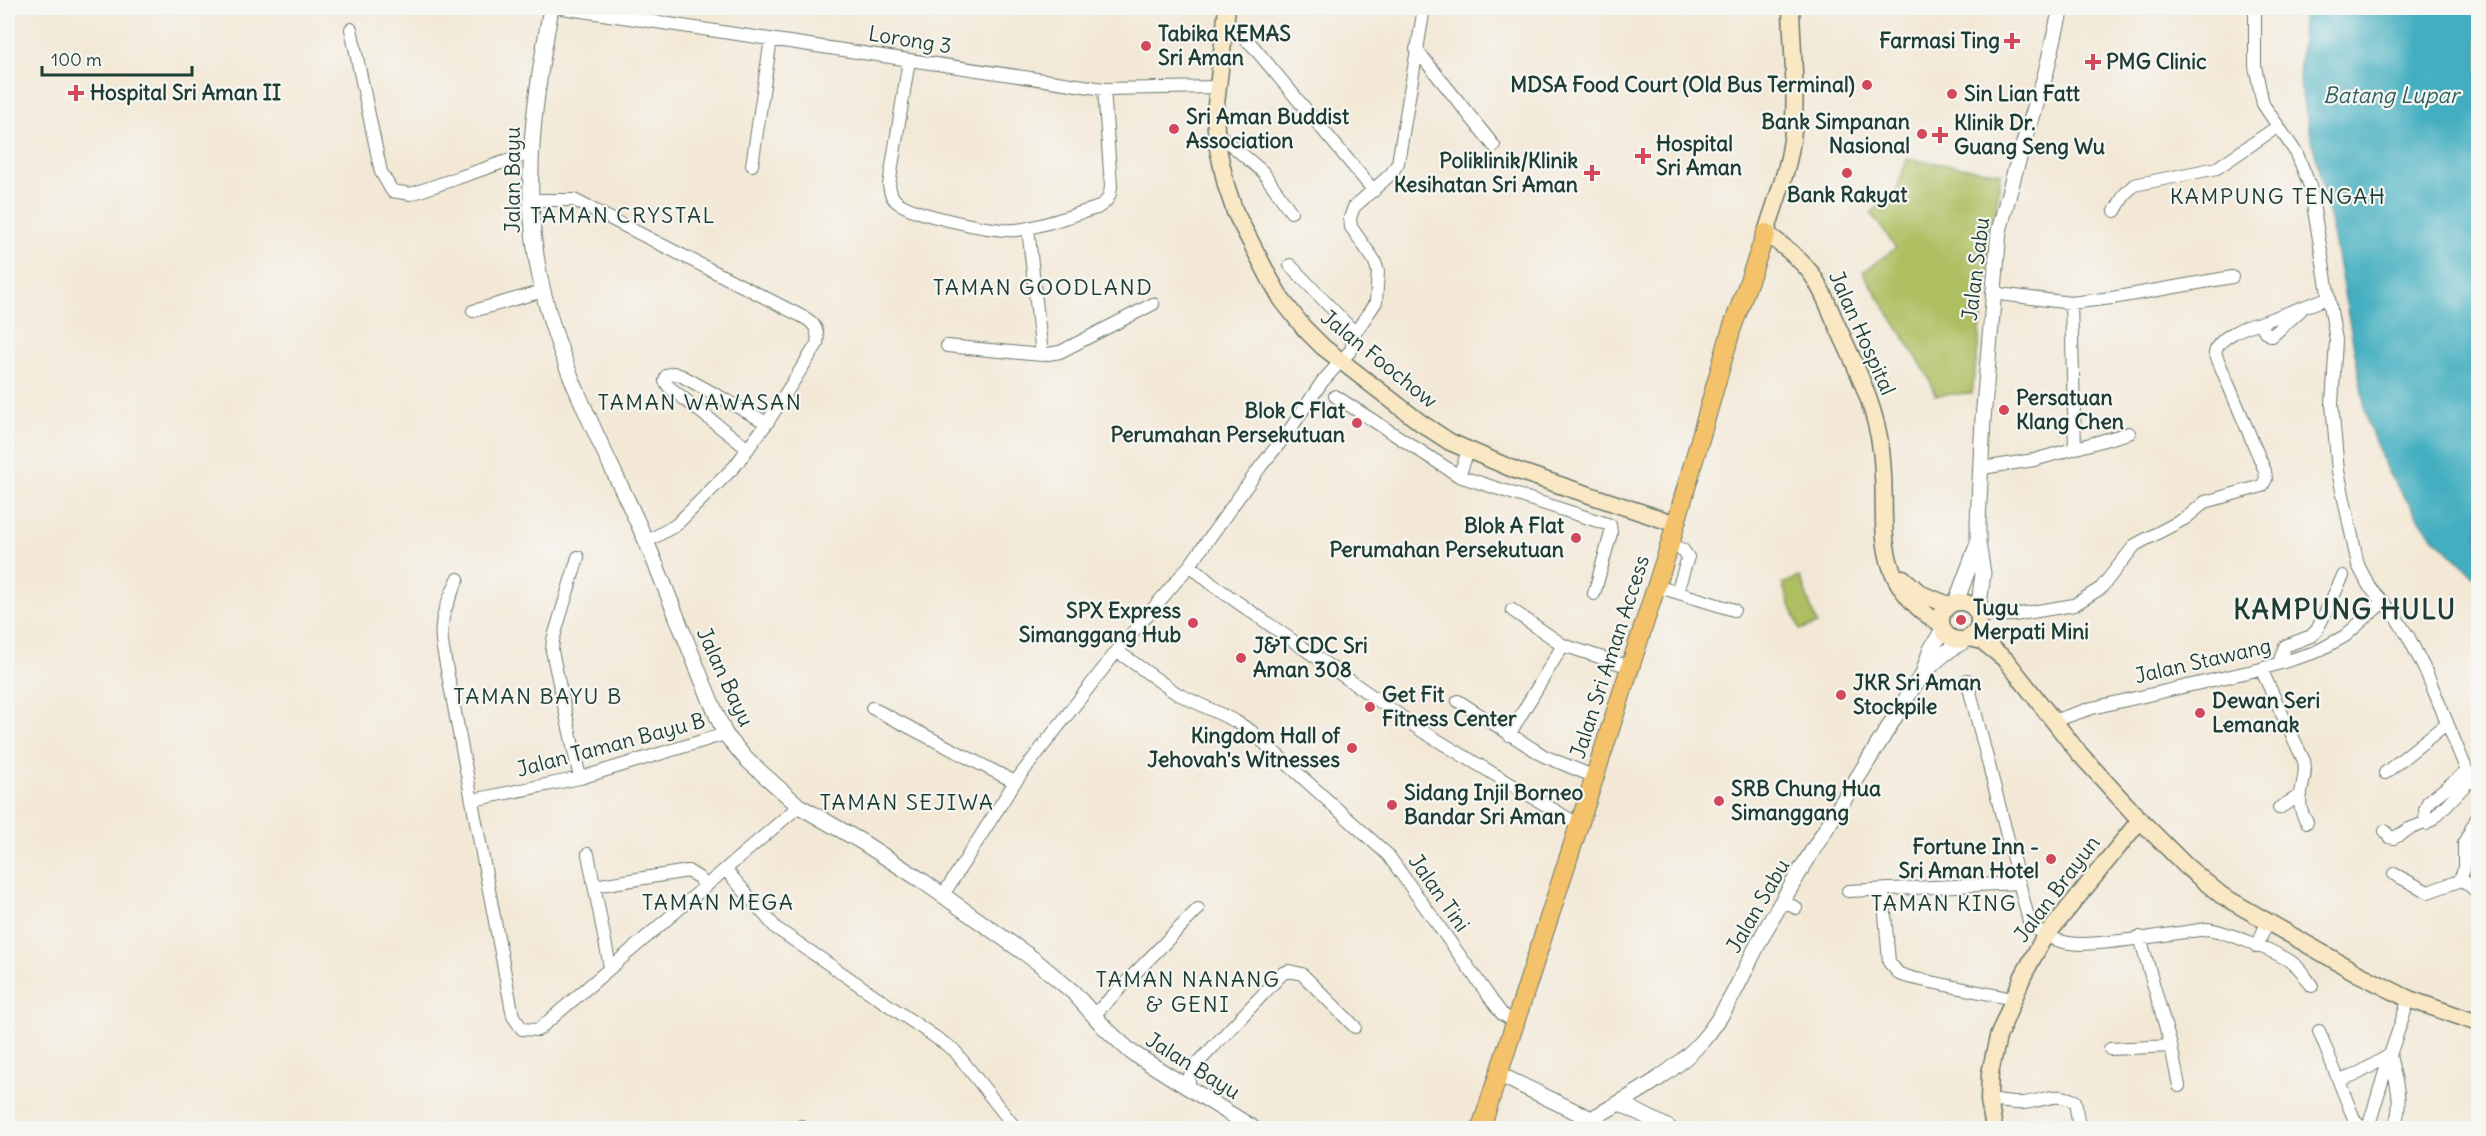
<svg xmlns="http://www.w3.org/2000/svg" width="2486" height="1136" font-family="Delius,sans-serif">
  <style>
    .green { fill: #aebf62; stroke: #667e4b; stroke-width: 1.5 }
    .water { fill: #42aec0; stroke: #30767a; stroke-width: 1.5 }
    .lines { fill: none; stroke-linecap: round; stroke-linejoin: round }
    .minor-casing { stroke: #69796d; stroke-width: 14 }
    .tertiary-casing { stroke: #69796d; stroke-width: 17 }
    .secondary-casing { stroke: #69796d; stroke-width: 19 }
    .primary-casing { stroke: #69796d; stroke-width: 20 }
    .minor { stroke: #fff; stroke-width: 12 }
    .tertiary { stroke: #fff; stroke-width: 15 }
    .secondary { stroke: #fae7c3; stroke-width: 16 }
    .primary { stroke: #f3c26a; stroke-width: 18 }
    .poi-dot { fill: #d1495b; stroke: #f6f6f2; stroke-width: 2 }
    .labels { text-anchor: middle; stroke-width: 4.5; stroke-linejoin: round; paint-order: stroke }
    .poi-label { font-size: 21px; font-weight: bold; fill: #1f3d34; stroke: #f6f6f2; text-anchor: start }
    .street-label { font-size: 21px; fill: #1f3d34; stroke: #f6f6f2 }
    .water-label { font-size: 22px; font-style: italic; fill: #2a5f5e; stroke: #f6f6f2 }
    .neighbourhood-label { font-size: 22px; letter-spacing: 1.5px; fill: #1f3d34; stroke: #f6f6f2 }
    .district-label { font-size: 27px; font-weight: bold; letter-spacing: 1.5px; fill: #1f3d34; stroke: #f6f6f2 }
  </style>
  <rect width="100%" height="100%" fill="#f6f6f2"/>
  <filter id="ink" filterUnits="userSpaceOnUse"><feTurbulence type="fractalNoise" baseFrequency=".0167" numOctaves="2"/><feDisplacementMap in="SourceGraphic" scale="12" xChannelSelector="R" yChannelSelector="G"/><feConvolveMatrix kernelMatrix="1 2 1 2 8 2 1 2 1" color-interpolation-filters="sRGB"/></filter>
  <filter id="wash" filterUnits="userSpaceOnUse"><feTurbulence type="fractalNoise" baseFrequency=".008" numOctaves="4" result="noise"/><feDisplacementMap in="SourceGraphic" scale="24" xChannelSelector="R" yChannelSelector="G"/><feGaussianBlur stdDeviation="1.35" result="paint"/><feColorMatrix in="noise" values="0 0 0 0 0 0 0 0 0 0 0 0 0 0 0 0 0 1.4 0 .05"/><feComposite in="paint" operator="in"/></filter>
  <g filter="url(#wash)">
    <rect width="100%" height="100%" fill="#f3e8d6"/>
    <path class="green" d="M1907,159L2001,173L1972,393L1936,395L1927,374L1863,272L1896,248L1871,213L1896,192Z
      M1800,577L1817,624L1800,630L1782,584Z"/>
    <path class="water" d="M2304,8H2478V580L2428,531L2388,473L2368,424L2334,238L2299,82Z"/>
  </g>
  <g filter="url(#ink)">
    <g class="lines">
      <defs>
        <path id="minor" d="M562,8L1104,89L1217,87
          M2255,8V66L2263,104L2297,154L2310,186L2336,340L2332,404L2338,471L2358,565L2369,586L2395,616L2408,636L2427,674L2467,771L2478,787
          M1225,26L1237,32L1252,45L1374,191
          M351,29L381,172L392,191L411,194L530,153
          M1416,49L1494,146
          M909,60L889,185C890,191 891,197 896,201C912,215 995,232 1016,230C1043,227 1071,215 1097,208C1107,202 1110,198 1111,186L1104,89
          M1216,132L1263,172L1291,212
          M752,165L771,39
          M530,200H574L805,318C816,324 819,332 817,344L767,423L735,466L676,525L646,542
          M2115,211L2125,194L2134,185L2217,168L2277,127
          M1028,228L1042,355
          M1290,265L1355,333
          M1992,293L2071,303L2112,298L2232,277
          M2071,303L2075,448
          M2302,309L2272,336L2266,333L2260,323L2328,298
          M473,311L543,291
          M947,346L1042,355L1060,352L1153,304
          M1335,396L1459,476L1610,525L1611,533L1594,594
          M748,449L669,387L665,381L667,375L674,373L682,376L767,423
          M1982,468L2034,460L2129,433
          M1459,476L1468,451
          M1670,544L1683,550L1688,557L1677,592
          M578,557L553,640L552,651L580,778
          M1190,565L1213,585L1422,731L1579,825
          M458,579C446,606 438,619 443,649L513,1016L522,1029L538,1030L799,806
          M1656,586L1734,610
          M1512,610L1563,645L1630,667
          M1979,616L2014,615L2074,605L2101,588L2135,545L2186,518L2205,502L2262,486L2266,479L2265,471L2215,353C2218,337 2245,326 2260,323
          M1117,651L1176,693L1235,721L1251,731L1388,855L1493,1002L1502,1014L1515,1022
          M2279,663L2285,646L2311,636L2317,630L2343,576
          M2261,669L2304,761C2309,781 2291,800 2307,822
          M1967,680L2029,921C2040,937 2063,944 2082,944C2122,943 2167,934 2207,929C2225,931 2280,953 2294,964C2302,970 2306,978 2312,986
          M1458,701L1544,756L1595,777
          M872,708L1015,782
          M2053,721L2092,708L2261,669L2316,652L2345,636L2382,603
          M1509,735L1563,645
          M2385,773L2446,724
          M473,800L580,778L725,734
          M2279,808L2301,795
          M2426,824L2425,810L2428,802L2467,771
          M2385,831L2389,837L2394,838L2409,829L2432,820L2472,778
          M588,854L610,967
          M726,870L776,928L954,1050L1013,1125
          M2394,874L2428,892L2459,881L2464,870V843L2478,816
          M2461,878L2478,893
          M594,886L688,871L699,878L706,887
          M1883,890L1889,962L1899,974L1912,978L2013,999
          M1848,891L2019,883
          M943,895L1015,782L1117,651L1190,565L1261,466L1287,434L1322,382L1351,350L1355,333L1376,302L1378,271L1374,260L1351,227L1350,218L1354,207L1391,174L1398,163L1424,8
          M1783,901L1796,908
          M2140,937L2171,1046L2179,1086
          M2257,947L2267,922
          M1094,1015L1198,909
          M2319,1031L2350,1109L2355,1121L2362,1128
          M2110,1049L2171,1046
          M2339,1080L2359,1073L2390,1055C2395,1079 2405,1105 2393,1128
          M1189,1089V1077L1196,1065L1283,973L1289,971L1302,974L1355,1027
          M1989,1100C2000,1101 2012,1104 2023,1103C2045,1101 2053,1091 2075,1101L2079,1128
          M801,1126L802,1128
          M2368,1128L2390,1055L2409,999"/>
        <path id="tertiary" d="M551,8C536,90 523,171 536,255C551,357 605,448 646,541C673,605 697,671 725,734L747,760L799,806L862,842L924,882L1036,961L1073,992L1105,1028L1131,1052L1253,1128
          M1956,602L1978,543
          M1978,613L1983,573L1978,543V523L1983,419L1999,231L2015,171L2045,76L2061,8
          M1924,670L1931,649L1943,630
          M1498,1074L1591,1119L1584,1128
          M1620,1103L1669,1128
          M1591,1119C1630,1097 1673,1074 1702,1041C1732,1007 1747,961 1770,922C1815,844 1865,767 1912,689C1926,668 1943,652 1966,640"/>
        <path id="secondary" d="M1227,8L1215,113L1217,144L1226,185L1235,212L1270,279L1282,300L1304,328L1323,347L1421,423L1450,442L1515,470L1676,524
          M1791,8C1792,54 1799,106 1790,152C1785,179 1774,206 1766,233C1782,245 1798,257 1810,272C1821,286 1828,305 1835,321C1852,358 1871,396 1879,437C1894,513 1860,574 1941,625
          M1903,578L1921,594L1949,605
          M1941 621a19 19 0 1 1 38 0a19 19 0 1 1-38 0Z
          M1970,638L1982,641L2006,660L2078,752L2140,820L2186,866L2221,895L2357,973L2409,999L2478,1023
          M1994,1128L1989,1100L1990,1073L1998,1037L2023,976L2042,941L2140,820"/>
        <path id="primary" d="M1481,1128L1670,544L1731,331L1766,233"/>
      </defs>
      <use href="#minor" class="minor-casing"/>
      <use href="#tertiary" class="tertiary-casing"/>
      <use href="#secondary" class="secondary-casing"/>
      <use href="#primary" class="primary-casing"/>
      <use href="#minor" class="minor"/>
      <use href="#tertiary" class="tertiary"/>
      <use href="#secondary" class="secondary"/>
      <use href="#primary" class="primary"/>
    </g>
  </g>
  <g class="poi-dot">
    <path d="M2009 32h6v6h6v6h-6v6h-6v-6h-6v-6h6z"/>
    <circle cx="1146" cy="46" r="6"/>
    <path d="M2090 53h6v6h6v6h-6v6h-6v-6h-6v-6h6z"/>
    <circle cx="1867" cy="85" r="6"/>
    <path d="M73 84h6v6h6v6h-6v6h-6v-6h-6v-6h6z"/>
    <circle cx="1952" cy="94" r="6"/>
    <circle cx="1174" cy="129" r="6"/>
    <circle cx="1922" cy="134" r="6"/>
    <path d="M1937 126h6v6h6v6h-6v6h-6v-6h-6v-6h6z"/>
    <path d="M1640 147h6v6h6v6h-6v6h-6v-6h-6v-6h6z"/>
    <path d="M1589 164h6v6h6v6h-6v6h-6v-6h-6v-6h6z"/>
    <circle cx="1847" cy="173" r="6"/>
    <circle cx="2004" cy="410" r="6"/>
    <circle cx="1357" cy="423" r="6"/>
    <circle cx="1576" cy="538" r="6"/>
    <circle cx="1961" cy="620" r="6"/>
    <circle cx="1193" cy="623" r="6"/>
    <circle cx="1241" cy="658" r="6"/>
    <circle cx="1841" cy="695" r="6"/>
    <circle cx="1370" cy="707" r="6"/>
    <circle cx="2200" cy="713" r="6"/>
    <circle cx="1352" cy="748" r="6"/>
    <circle cx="1719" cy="801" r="6"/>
    <circle cx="1392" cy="805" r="6"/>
    <circle cx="2051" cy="859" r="6"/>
  </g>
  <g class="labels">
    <g class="poi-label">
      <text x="1158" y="41">Tabika KEMAS<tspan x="1158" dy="24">Sri Aman</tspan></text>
      <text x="2000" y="48" text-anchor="end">Farmasi Ting</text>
      <text x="2106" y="69">PMG Clinic</text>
      <text x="1855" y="92" text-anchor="end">MDSA Food Court (Old Bus Terminal)</text>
      <text x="90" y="100">Hospital Sri Aman II</text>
      <text x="1964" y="101">Sin Lian Fatt</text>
      <text x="1186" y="124">Sri Aman Buddist<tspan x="1186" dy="24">Association</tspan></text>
      <text x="1910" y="129" text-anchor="end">Bank Simpanan<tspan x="1910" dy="24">Nasional</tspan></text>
      <text x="1954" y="130">Klinik Dr.<tspan x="1954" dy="24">Guang Seng Wu</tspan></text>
      <text x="1656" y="151">Hospital<tspan x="1656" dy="24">Sri Aman</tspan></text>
      <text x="1578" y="168" text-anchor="end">Poliklinik/Klinik<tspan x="1578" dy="24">Kesihatan Sri Aman</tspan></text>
      <text x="1847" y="202" text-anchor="middle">Bank Rakyat</text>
      <text x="2016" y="405">Persatuan<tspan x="2016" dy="24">Klang Chen</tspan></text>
      <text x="1345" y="418" text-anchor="end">Blok C Flat<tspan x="1345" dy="24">Perumahan Persekutuan</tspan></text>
      <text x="1564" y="533" text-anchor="end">Blok A Flat<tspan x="1564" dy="24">Perumahan Persekutuan</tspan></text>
      <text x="1973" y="615">Tugu<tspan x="1973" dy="24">Merpati Mini</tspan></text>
      <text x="1181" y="618" text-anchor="end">SPX Express<tspan x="1181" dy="24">Simanggang Hub</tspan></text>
      <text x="1253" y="653">J&amp;T CDC Sri<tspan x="1253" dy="24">Aman 308</tspan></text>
      <text x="1853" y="690">JKR Sri Aman<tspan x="1853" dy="24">Stockpile</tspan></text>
      <text x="1382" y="702">Get Fit<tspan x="1382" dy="24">Fitness Center</tspan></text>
      <text x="2212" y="708">Dewan Seri<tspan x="2212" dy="24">Lemanak</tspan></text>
      <text x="1340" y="743" text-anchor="end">Kingdom Hall of<tspan x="1340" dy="24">Jehovah's Witnesses</tspan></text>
      <text x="1731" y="796">SRB Chung Hua<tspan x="1731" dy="24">Simanggang</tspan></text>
      <text x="1404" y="800">Sidang Injil Borneo<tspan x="1404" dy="24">Bandar Sri Aman</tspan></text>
      <text x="2039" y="854" text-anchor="end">Fortune Inn -<tspan x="2039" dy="24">Sri Aman Hotel</tspan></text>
    </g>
    <g class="street-label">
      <text transform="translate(910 40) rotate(9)" y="7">Lorong 3</text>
      <text transform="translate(513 180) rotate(-90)" y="7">Jalan Bayu</text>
      <text transform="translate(1976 269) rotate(-83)" y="7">Jalan Sabu</text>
      <text transform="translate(1862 333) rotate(66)" y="7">Jalan Hospital</text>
      <text transform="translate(1379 359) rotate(39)" y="7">Jalan Foochow</text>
      <text transform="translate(1610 657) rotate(-72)" y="7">Jalan Sri Aman Access</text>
      <text transform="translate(2203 661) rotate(-13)" y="7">Jalan Stawang</text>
      <text transform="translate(725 677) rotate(65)" y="7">Jalan Bayu</text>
      <text transform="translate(611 745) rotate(-15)" y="7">Jalan Taman Bayu B</text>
      <text transform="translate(2057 889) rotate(-53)" y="7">Jalan Brayun</text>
      <text transform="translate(1439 893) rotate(55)" y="7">Jalan Tini</text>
      <text transform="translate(1758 906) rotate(-60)" y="7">Jalan Sabu</text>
      <text transform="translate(1193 1066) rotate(32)" y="7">Jalan Bayu</text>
    </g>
    <g class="water-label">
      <text x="2391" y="103">Batang Lupar</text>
    </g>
    <g class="neighbourhood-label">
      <text x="2278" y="204">KAMPUNG TENGAH</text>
      <text x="623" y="223">TAMAN CRYSTAL</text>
      <text x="1043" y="295">TAMAN GOODLAND</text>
      <text x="700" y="410">TAMAN WAWASAN</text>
      <text x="538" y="704">TAMAN BAYU B</text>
      <text x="907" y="810">TAMAN SEJIWA</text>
      <text x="718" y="910">TAMAN MEGA</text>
      <text x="1944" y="911">TAMAN KING</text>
      <text x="1188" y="987">TAMAN NANANG<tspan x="1188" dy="25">&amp; GENI</tspan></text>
    </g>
    <g class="district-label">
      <text x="2345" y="619">KAMPUNG HULU</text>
    </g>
  </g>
  <rect width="2486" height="1136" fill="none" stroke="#f6f6f2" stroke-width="30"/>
  <path d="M42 66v9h150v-9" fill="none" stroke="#1f3d34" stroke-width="3"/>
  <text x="51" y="66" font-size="18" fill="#1f3d34" stroke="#f6f6f2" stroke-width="4.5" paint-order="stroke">100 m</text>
</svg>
